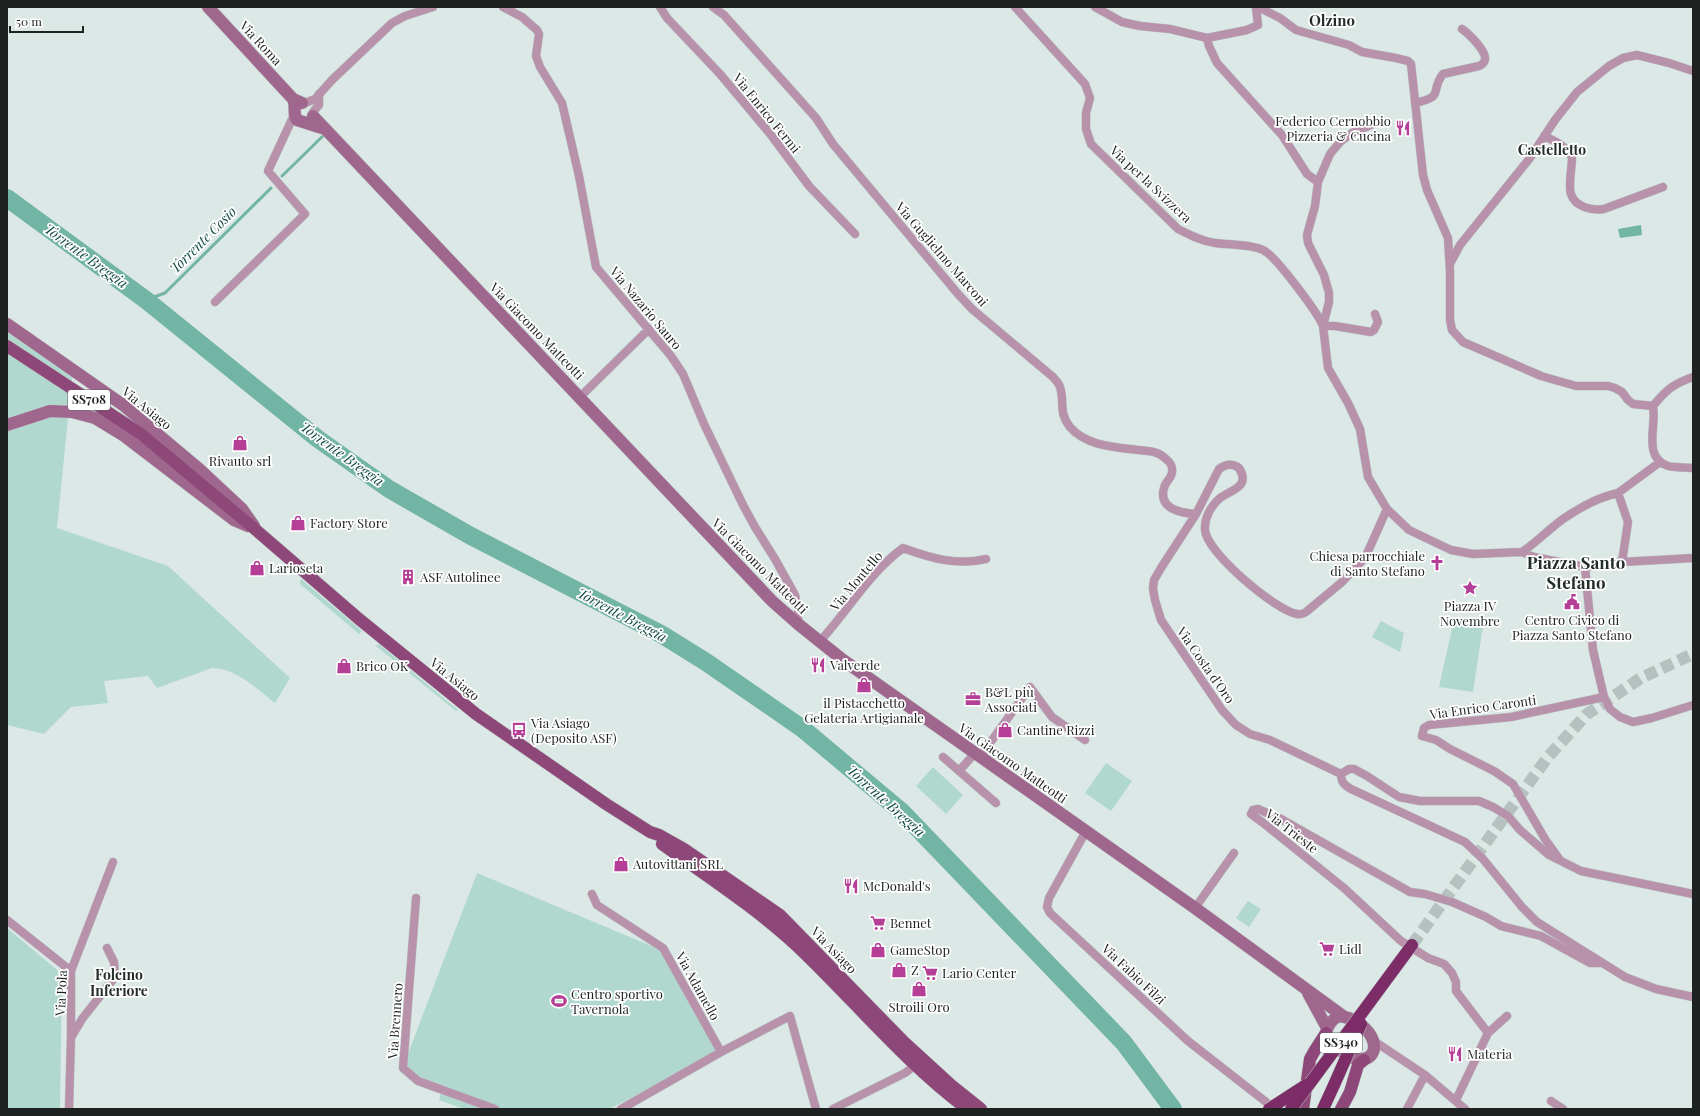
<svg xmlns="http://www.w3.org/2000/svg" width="1700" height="1116" font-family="'Playfair Display',serif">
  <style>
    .green { fill: #b0d8ce }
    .water { fill: #73b5a5 }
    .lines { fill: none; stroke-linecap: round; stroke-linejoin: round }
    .stream { stroke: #73b5a5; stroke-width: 3 }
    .river { stroke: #73b5a5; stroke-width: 18 }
    .highway-tunnel { stroke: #b6c0be; stroke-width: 12; stroke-dasharray: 12 6; stroke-linecap: butt }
    .street-casing { stroke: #bac4c2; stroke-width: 9 }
    .secondary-casing { stroke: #bac4c2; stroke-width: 13 }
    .primary-casing { stroke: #bac4c2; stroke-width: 13 }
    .highway-casing { stroke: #bac4c2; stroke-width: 13 }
    .street { stroke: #b891ab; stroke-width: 8 }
    .secondary { stroke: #a0678e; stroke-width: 12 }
    .primary { stroke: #8d4879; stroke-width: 12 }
    .highway { stroke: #7c2c67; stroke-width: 12 }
    .highway-bridge-casing { stroke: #bac4c2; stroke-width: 13; stroke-linecap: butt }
    .highway-bridge { stroke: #7c2c67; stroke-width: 12 }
    .labels { text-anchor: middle; stroke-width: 3.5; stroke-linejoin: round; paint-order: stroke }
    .shield { fill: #fff; stroke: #616463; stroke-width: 1 }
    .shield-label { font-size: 12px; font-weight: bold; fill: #1d2220 }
    .street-label { font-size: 13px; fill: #1d2220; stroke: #fff }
    .poi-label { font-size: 13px; fill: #1d2220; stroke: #fff; text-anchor: start }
    .neighbourhood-label { font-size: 14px; font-weight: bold; fill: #232d2a; stroke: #fff }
    .water-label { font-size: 14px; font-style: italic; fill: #114b40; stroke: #fff }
    .quarter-label { font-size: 15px; font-weight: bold; fill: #232d2a; stroke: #fff }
    .district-label { font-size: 17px; font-weight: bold; fill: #232d2a; stroke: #fff }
  </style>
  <rect width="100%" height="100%" fill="#dce8e5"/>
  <path class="green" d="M7,328L73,368L57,528L168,566L290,678L275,703C257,689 236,668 212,668L157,688L148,676L104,681L108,703L71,707L44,734L7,725Z
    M301,579L362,631L359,634L300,584Z
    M1454,620L1483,626L1473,692L1439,687Z
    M1381,621L1404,633L1400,652L1372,637Z
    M379,644L458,710L456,711L376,646Z
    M1106,763L1132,781L1111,811L1085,793Z
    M933,767L963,795L946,814L916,786Z
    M477,873L661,950L719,1053L609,1109H464L439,1100L442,1089L418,1079L405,1068L406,1059Z
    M1248,901L1261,909L1249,927L1236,918Z
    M7,928L62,974L60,1109H7Z"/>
  <path class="water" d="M1641,225L1642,235L1620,238L1618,229Z"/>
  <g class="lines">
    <path class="stream" d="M282,176L326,133
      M146,300L165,293L271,188"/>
    <path class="river" d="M7,198L146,300L318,439L389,489L469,535L661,634L706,662L803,729L902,812L1124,1043L1173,1109"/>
    <path class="highway-tunnel" d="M1412,945L1547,758L1587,714L1641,678L1693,654"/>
    <defs>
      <path id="street" d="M503,7L522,17L537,30L539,34L536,56L540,67L562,103L579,176L596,267L671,356L683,374L704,424L743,505L755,527L775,559L795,595L798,610V624
        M660,7L667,18L720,74L771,135L809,186L855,234
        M713,7L724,15L816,118L833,144L958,294L972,309L1053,377C1055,380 1059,383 1060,387C1065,402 1058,412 1070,427C1086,446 1115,447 1138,450C1149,451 1158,451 1166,459C1170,462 1173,467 1172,472C1172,478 1165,482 1164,488C1158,509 1181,513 1196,514
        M1015,7L1085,84L1090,98L1086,113V129L1091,144L1178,229C1190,235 1201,241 1215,243C1229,245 1250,244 1263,250C1275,255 1318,313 1323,326
        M1095,7L1122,22L1140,26L1170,29L1207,38L1209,46L1217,63L1282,135L1307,174L1318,182
        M1258,7L1280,18L1296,30L1349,45L1362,52L1396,58L1408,61L1411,64L1423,175L1427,190L1448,238L1450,271V320L1452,330L1463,342L1541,376L1576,386H1608L1615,388L1622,392L1628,400L1633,404L1653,406
        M1207,38L1247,30L1258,25L1256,7
        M305,103L315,99L332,80L392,23L405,16L433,7
        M1415,103C1446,96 1429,92 1443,74L1479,66C1480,66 1484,63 1484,62C1490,54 1469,34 1462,29
        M313,112L319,105V94
        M1373,124L1352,133L1341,141L1330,154L1318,182L1315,206L1307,235L1308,243L1324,275L1329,293V302L1323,326L1328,368L1348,403L1360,429L1368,477L1387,509L1409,530L1451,550L1473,554L1522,552L1534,557L1585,567L1622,562L1693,558
        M1544,136C1555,141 1568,147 1572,158C1572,167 1568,187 1571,194C1575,207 1592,211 1604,209L1663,187
        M1450,264L1460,245L1530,158L1555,120L1577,92L1609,66L1623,58L1637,55L1669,63L1693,71
        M215,302L305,214L268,171L294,115
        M1323,326H1335L1371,332L1374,330L1378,322L1375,314
        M580,397L649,329
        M1653,406C1657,426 1642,457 1668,466C1675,468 1685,467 1693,468
        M1653,406C1666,390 1673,384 1693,377
        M1618,493L1628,522L1622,562
        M1522,552C1537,542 1549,529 1563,519C1579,508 1599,497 1618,493L1660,462
        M1585,567L1593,650L1604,697L1610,709L1620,717L1633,722L1652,718L1693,705
        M820,641C848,611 869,573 903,548C930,558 957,566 986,559
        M943,757L996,803
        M980,757L1030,687L1052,717L1085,740
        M959,771L975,753
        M1341,774L1270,740L1250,734L1236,725L1222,710L1161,620L1155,600L1153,589L1154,580L1161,568L1196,514L1219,469C1226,464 1232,463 1239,468C1251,487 1231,490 1220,498C1211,506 1204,518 1205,530C1206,552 1276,611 1297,614C1301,615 1303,614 1306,612L1342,582L1365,558L1387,509
        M1341,774C1341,782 1344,785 1351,789L1465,842L1483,859L1522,907L1537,922L1625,977L1656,989L1693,997
        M1341,774L1349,769H1354L1367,776L1399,797L1420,801H1479L1493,807L1508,816L1520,830L1549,855L1581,871L1693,894
        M1086,831L1049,898L1047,907L1050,913L1188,1041L1275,1109
        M1560,860L1545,839L1513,784L1494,771L1450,749L1436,740L1422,736L1424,728L1429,725L1511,717L1604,697
        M592,894L597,905L663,948L721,1052
        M416,898L403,1068L418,1081L495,1109
        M1195,908L1234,853
        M7,920L71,971
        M1488,1033L1456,991V982L1452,973L1444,964L1428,958L1401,941L1344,888L1262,822L1251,814L1253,810L1258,809L1281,819L1410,892L1425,894L1452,902L1486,917L1501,926L1541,936L1590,963H1602
        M72,1036L82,1019L115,977L114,962L107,948
        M1374,1041L1425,1075L1465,1109
        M1456,1100L1488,1033L1507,1016
        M1551,1101L1563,1109
        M69,1109L71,1037V971L113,862
        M621,1109L721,1052L790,1016L816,1109
        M833,1109L905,1073L918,1063
        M1407,1109L1425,1075"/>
      <path id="secondary" d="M208,7L293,99L302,103
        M293,99C297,106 292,113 297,120L322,128
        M313,116L772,601L798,624L843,660L1195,908L1343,1016
        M7,324L123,405L198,468L242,509L254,526
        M7,425L50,411L72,412L95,418L123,435L234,520L248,526
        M1308,993L1327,1028
        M1339,1016C1348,1017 1354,1019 1361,1025C1386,1044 1372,1072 1344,1053C1337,1048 1329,1042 1326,1033C1328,1025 1331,1020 1339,1016Z"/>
      <path id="primary" d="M7,346L141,434L256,530L359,619L476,714L606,804L650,832L659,835L684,849L780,915L904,1042L951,1085L981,1109
        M662,844C708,877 756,908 797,946C854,1000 904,1062 967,1109
        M1303,1109L1310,1059L1315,1050L1326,1033
        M1341,1109L1350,1092L1358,1065L1364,1060"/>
      <path id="highway" d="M1323,1109L1334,1085"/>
    </defs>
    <use href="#street" class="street-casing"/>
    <use href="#secondary" class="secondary-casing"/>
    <use href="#primary" class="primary-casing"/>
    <use href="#highway" class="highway-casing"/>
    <use href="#street" class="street"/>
    <use href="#secondary" class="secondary"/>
    <use href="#primary" class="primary"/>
    <use href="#highway" class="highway"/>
    <defs>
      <path id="highway-bridge" d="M1334,1085L1361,1024
        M1269,1109L1306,1085
        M1291,1109L1412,945"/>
    </defs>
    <use href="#highway-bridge" class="highway-bridge-casing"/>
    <use href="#highway-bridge" class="highway-bridge"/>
  </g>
  <defs>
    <symbol id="restaurant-bare" viewBox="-9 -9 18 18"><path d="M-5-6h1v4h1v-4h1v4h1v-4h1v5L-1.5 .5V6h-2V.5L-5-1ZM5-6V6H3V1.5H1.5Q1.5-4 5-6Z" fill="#b53f97" stroke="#fff" stroke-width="2.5" paint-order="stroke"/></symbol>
    <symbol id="shop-bare" viewBox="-9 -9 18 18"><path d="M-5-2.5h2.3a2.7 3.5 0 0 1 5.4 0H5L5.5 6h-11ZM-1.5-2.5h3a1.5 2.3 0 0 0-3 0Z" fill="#b53f97" stroke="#fff" stroke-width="2.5" paint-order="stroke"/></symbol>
    <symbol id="church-bare" viewBox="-9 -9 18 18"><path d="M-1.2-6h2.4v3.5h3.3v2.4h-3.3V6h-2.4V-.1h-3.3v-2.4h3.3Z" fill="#b53f97" stroke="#fff" stroke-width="2.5" paint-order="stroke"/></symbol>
    <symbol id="building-bare" viewBox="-9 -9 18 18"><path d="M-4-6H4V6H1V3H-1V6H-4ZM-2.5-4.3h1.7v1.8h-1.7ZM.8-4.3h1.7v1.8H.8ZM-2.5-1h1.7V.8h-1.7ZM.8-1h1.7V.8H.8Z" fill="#b53f97" stroke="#fff" stroke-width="2.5" paint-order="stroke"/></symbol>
    <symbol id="sight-bare" viewBox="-9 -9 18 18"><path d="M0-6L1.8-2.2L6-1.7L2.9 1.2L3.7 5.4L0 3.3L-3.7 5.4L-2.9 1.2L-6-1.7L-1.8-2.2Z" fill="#b53f97" stroke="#fff" stroke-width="2.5" paint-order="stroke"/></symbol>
    <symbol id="civic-bare" viewBox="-9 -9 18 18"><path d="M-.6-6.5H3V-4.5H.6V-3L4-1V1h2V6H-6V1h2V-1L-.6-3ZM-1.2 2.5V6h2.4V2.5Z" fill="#b53f97" stroke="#fff" stroke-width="2.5" paint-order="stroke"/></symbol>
    <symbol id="office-bare" viewBox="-9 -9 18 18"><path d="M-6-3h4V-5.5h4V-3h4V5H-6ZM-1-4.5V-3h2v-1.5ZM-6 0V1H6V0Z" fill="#b53f97" stroke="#fff" stroke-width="2.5" paint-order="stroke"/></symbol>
    <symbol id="bus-bare" viewBox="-9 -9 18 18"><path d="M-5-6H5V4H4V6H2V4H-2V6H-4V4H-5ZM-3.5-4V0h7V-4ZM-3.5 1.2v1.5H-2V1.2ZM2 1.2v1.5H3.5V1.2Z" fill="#b53f97" stroke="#fff" stroke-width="2.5" paint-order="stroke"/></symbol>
    <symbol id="supermarket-bare" viewBox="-9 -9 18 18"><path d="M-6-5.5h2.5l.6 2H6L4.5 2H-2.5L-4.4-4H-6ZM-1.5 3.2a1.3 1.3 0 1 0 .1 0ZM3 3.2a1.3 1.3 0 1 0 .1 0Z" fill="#b53f97" stroke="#fff" stroke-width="2.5" paint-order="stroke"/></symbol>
    <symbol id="stadium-bare" viewBox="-9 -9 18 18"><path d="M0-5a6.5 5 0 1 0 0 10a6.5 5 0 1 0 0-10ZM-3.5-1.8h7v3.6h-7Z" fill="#b53f97" stroke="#fff" stroke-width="2.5" paint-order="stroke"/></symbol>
  </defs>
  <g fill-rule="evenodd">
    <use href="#restaurant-bare" x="1392" y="117" width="22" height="22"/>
    <use href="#shop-bare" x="229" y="432" width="22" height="22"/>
    <use href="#shop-bare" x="287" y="512" width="22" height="22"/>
    <use href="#church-bare" x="1426" y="552" width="22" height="22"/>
    <use href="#shop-bare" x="246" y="557" width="22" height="22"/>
    <use href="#building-bare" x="397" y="566" width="22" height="22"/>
    <use href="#sight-bare" x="1459" y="577" width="22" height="22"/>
    <use href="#civic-bare" x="1561" y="591" width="22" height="22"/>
    <use href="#restaurant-bare" x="807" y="654" width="22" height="22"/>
    <use href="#shop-bare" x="333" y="655" width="22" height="22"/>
    <use href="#shop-bare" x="853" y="674" width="22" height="22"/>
    <use href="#office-bare" x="962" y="688" width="22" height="22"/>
    <use href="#bus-bare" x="508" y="719" width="22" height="22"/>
    <use href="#shop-bare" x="994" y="719" width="22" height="22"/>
    <use href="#shop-bare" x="610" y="853" width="22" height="22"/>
    <use href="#restaurant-bare" x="840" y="875" width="22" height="22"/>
    <use href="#supermarket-bare" x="867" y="912" width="22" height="22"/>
    <use href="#supermarket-bare" x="1316" y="938" width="22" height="22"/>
    <use href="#shop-bare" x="867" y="939" width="22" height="22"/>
    <use href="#shop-bare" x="888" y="959" width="22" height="22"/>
    <use href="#supermarket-bare" x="919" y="962" width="22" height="22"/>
    <use href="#shop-bare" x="908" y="978" width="22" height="22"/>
    <use href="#stadium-bare" x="548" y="990" width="22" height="22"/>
    <use href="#restaurant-bare" x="1444" y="1043" width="22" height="22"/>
  </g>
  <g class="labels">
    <g class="shield">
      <rect x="68" y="390" width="42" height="20" rx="3"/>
      <rect x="1320" y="1033" width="42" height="20" rx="3"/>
    </g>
    <g class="shield-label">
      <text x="89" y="404">SS708</text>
      <text x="1341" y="1047">SS340</text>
    </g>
    <g class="street-label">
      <text transform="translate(261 43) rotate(47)" y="5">Via Roma</text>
      <text transform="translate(767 113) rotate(51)" y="5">Via Enrico Fermi</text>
      <text transform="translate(1151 184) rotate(43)" y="5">Via per la Svizzera</text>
      <text transform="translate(942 254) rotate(49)" y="5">Via Guglielmo Marconi</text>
      <text transform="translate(646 308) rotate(50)" y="5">Via Nazario Sauro</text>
      <text transform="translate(537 331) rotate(46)" y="5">Via Giacomo Matteotti</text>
      <text transform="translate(147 408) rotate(39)" y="5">Via Asiago</text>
      <text transform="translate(760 566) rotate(45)" y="5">Via Giacomo Matteotti</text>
      <text transform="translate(856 581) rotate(-50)" y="5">Via Montello</text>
      <text transform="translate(1206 665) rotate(55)" y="5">Via Costa d'Oro</text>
      <text transform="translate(455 679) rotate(39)" y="5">Via Asiago</text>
      <text transform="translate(1483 707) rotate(-8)" y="5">Via Enrico Caronti</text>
      <text transform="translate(1013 763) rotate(35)" y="5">Via Giacomo Matteotti</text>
      <text transform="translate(1292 831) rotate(38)" y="5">Via Trieste</text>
      <text transform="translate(834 950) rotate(46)" y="5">Via Asiago</text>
      <text transform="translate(1134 974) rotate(43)" y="5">Via Fabio Filzi</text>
      <text transform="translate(698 986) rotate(61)" y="5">Via Adamello</text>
      <text transform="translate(61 993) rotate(-87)" y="5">Via Pola</text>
      <text transform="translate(395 1021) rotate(-86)" y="5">Via Brennero</text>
    </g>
    <g class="poi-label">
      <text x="1391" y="126" text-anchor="end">Federico Cernobbio<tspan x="1391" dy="15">Pizzeria &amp; Cucina</tspan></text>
      <text x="240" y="466" text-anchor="middle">Rivauto srl</text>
      <text x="310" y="528">Factory Store</text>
      <text x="1425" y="561" text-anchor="end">Chiesa parrocchiale<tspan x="1425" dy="15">di Santo Stefano</tspan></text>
      <text x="269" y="573">Larioseta</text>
      <text x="420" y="582">ASF Autolinee</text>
      <text x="1470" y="611" text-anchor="middle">Piazza IV<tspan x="1470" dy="15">Novembre</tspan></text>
      <text x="1572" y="625" text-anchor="middle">Centro Civico di<tspan x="1572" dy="15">Piazza Santo Stefano</tspan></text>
      <text x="830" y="670">Valverde</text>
      <text x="356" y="671">Brico OK</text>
      <text x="985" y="697">B&amp;L più<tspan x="985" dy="15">Associati</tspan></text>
      <text x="864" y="708" text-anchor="middle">il Pistacchetto<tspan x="864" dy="15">Gelateria Artigianale</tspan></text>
      <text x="531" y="728">Via Asiago<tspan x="531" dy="15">(Deposito ASF)</tspan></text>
      <text x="1017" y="735">Cantine Rizzi</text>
      <text x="633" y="869">Autovittani SRL</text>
      <text x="863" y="891">McDonald's</text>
      <text x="890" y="928">Bennet</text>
      <text x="1339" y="954">Lidl</text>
      <text x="890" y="955">GameStop</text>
      <text x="911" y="975">Z</text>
      <text x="942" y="978">Lario Center</text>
      <text x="571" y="999">Centro sportivo<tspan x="571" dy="15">Tavernola</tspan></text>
      <text x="919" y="1012" text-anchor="middle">Stroili Oro</text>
      <text x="1467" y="1059">Materia</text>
    </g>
    <g class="neighbourhood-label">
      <text x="1552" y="155">Castelletto</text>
      <text x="119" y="980">Folcino<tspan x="119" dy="16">Inferiore</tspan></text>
    </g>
    <g class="water-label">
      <text transform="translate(203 240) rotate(-45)" y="5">Torrente Cosio</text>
      <text transform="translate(86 256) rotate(36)" y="5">Torrente Breggia</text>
      <text transform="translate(342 454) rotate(36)" y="5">Torrente Breggia</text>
      <text transform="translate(622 615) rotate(28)" y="5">Torrente Breggia</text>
      <text transform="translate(886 801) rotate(42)" y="5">Torrente Breggia</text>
    </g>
    <g class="quarter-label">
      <text x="1332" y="26">Olzino</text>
    </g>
    <g class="district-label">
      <text x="1576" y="569">Piazza Santo<tspan x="1576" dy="20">Stefano</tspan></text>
    </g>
  </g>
  <rect width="1700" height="1116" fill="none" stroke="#1d2220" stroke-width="16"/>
  <path d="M10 26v6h73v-6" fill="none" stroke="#1d2220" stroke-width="2"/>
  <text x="16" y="26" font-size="12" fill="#1d2220" stroke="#ffffff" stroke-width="3" paint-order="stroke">50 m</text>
</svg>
